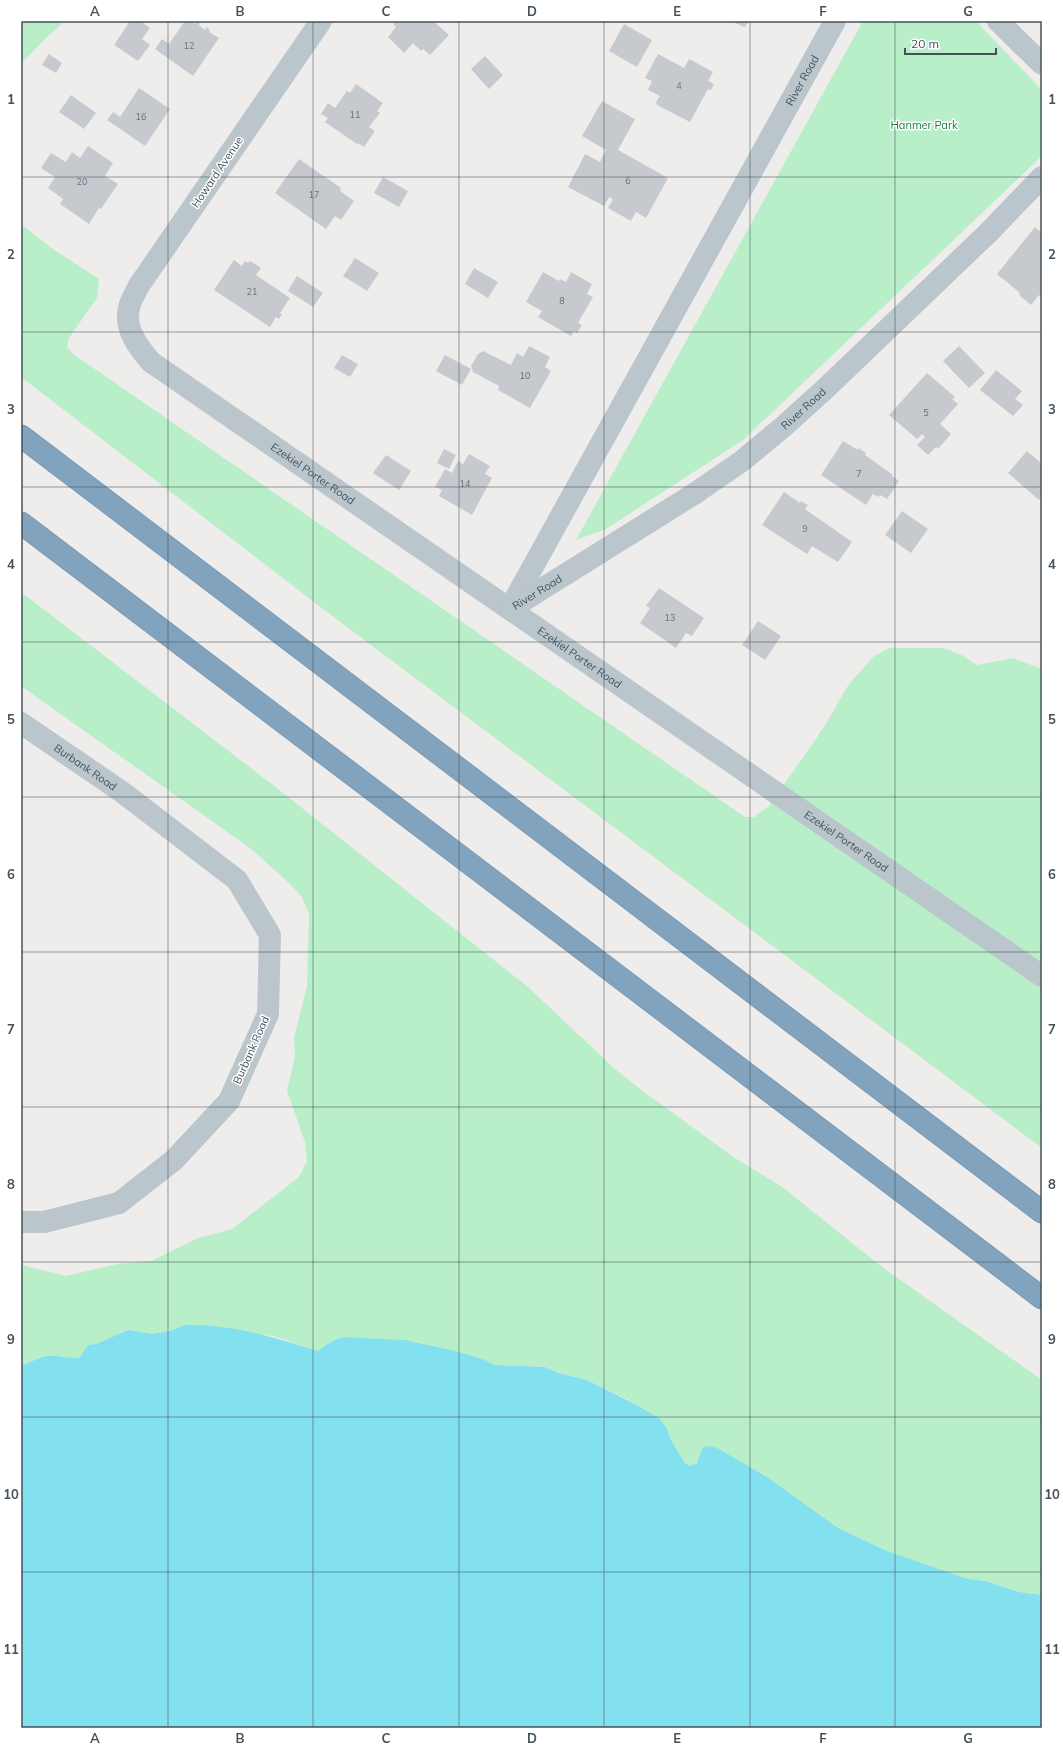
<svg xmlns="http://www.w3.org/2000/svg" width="1063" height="1749" font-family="Mulish,sans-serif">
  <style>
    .green { fill: #b8efc9 }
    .water { fill: #83e0ee }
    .building { fill: #c6cacf }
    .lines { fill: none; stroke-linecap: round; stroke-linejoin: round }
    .highway-casing { stroke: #6d8ea9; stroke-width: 23 }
    .street { stroke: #bac5cc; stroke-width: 22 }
    .highway { stroke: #82a3bd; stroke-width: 22 }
    .grid { fill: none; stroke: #44515a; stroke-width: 1; stroke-opacity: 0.55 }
    .labels { text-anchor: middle; stroke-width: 3; stroke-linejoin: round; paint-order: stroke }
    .number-label { font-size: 9px; fill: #646f77 }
    .street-label { font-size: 11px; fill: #44515a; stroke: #fff }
    .park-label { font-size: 11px; fill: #147c40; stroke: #fff }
    .neatline { fill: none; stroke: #44515a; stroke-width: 1.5 }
    .grid-label { font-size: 13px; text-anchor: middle; font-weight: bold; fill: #44515a }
  </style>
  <rect width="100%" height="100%" fill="#efecec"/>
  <path class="green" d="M21,21H65L46,38L21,64Z
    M863,21H976L1042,90V156L743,440L606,529L576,540Z
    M21,224L53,249L99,279L97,298L69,338L67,347L73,354L745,817H754L769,806L824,727L849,684L873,657L889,648H943L962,655L977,665L1013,658L1042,669V1148L327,612L21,377Z
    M21,592L273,785L528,987L616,1070L644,1092L735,1158L781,1186L882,1267L1042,1380V1595L1019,1592L985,1581L968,1579L887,1551L838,1528L767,1477L721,1450L689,1466L685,1463L672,1442L667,1429L629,1400L587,1380L558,1373L545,1367L495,1365L485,1360L456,1351L405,1340L345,1337C334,1339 327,1344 318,1351L273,1336L185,1325L170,1331L152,1334L128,1330L96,1344L88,1345L80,1357C70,1360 59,1356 48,1356C39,1357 29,1363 21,1366V1265L66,1276L117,1264L151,1261L198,1238L232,1229L299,1177L307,1161L305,1142L287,1091L295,1056L294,1038L307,986L309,914L302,897L290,884L250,848L21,686Z"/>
  <path class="water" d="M185,1325C231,1324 274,1337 318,1351C327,1344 334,1339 345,1337L405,1340L456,1351L485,1360L495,1365L545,1367L558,1373L587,1380L629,1401L659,1418L667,1429L672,1442L685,1463L689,1466L697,1463L703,1447L712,1446L721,1450L767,1477L838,1528L887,1551L968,1579L985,1581L1019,1592L1042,1595V1728H21V1366C29,1363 39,1357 48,1356C59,1355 70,1360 80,1357L88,1345L96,1344L128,1330L152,1334L170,1331Z"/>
  <path class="building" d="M130,21H140L150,28L142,39L150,45L138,61L114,45Z
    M185,21H191L195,24L198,21L200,23L199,25L205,30L206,27L210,30L209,32L219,38L193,76L155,49L162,39L169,44Z
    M394,21H433L449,35L430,55L423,49L421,51L413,43L404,53L388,37L396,27L393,24L396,22Z
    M730,21H749L745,27Z
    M624,24L652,40L637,67L609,51Z
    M49,54L62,63L56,73L42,65Z
    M658,54L684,68L689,59L713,72L708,81L714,84L711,90L708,89L690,122L657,105L656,102L660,96L648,90L652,81L645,78Z
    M485,56L503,75L489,89L471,69Z
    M356,84L383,103L377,111L380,113L369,127L375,131L364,147L358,143L357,144L325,122L328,118L321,114L328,103L335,108L347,91L350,93Z
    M139,88L170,109L145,146L107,120L113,112L120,117Z
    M71,95L96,113L84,129L59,112Z
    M602,101L635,119L618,150L668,178L646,218L636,212L631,221L608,208L613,199L609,197L604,206L568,187L585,154L600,162L606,150L582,136Z
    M88,146L113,163L105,176L118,184L101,209L99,208L89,224L60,204L63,199L48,188L55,177L41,168L51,153L66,162L72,152L80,158Z
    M299,159L341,188L340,191L354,201L341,220L335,216L326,229L275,193Z
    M383,177L408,191L399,207L374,193Z
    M1035,227L1042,233V295L1041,297L1039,295L1031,305L1019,295L1020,293L997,274Z
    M355,258L379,273L367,291L343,276Z
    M234,260L242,266L245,261L248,263L250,261L261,268L256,275L290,298L280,313L282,314L279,319L276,317L270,327L214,290Z
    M474,268L498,282L488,298L465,284Z
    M543,272L559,281L560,279L566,282L571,272L592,284L587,294L593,297L578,323L582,325L577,333L574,331L571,336L538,317L542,311L526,302Z
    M297,276L323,293L313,307L288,291Z
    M529,346L550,357L545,367L551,371L530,408L498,390L499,386L473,372L471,366L478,354L483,351L511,365L517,353L523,357Z
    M959,346L985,373L969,388L943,361Z
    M342,355L358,364L350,377L334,368Z
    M445,355L471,369L462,385L436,371Z
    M996,370L1022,391L1015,399L1023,405L1013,416L980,390Z
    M927,373L955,397L952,399L958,404L940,424L951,434L938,449L936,447L928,455L917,445L925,437L922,434L917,439L889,415Z
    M843,441L858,450L859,448L866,453L865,455L893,475L892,476L899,481L887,499L880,495L878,497L873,494L866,505L821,475Z
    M444,449L456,455L449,469L437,463Z
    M1027,451L1042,464V496L1039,500L1008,473Z
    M469,454L490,466L485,474L492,478L472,515L439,496L442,490L435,487L445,469L452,473L458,461L463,464Z
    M386,455L411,471L399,490L373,473Z
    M784,492L800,503L801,501L808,505L805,509L852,542L838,562L812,546L807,554L762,525Z
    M902,511L928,529L911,553L885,535Z
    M659,588L704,618L692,636L686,633L676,648L640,623L650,608L646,606Z
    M758,621L781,636L765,660L742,645Z"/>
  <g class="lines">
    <defs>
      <path id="highway" d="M21,436L1042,1212
        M21,523L1042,1298"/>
    </defs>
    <use href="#highway" class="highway-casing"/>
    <g class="street">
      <path id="s1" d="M321,21L138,287C135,294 130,301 129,308C124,329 138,347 151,362L1042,976"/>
      <path d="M998,21L1042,64"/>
      <path id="s2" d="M510,608L835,21"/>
      <path id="s3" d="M510,609L694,494L742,461L783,427L825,389L988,233L1042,177"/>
      <path id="s4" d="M21,723L122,792L237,880L270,935L268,1014L229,1101L174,1160L119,1203L44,1222H21"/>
    </g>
    <use href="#highway" class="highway"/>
  </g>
  <path class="grid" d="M168,21V1728M313,21V1728M459,21V1728M604,21V1728M750,21V1728M895,21V1728M21,177H1042M21,332H1042M21,487H1042M21,642H1042M21,797H1042M21,952H1042M21,1107H1042M21,1262H1042M21,1417H1042M21,1572H1042"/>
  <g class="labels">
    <g class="number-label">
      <text x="189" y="49">12</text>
      <text x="679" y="89">4</text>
      <text x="355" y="118">11</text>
      <text x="141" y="120">16</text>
      <text x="628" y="184">6</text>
      <text x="82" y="185">20</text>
      <text x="314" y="198">17</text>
      <text x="252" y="295">21</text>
      <text x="562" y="304">8</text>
      <text x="525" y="379">10</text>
      <text x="926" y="416">5</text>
      <text x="859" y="477">7</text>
      <text x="465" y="487">14</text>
      <text x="805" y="532">9</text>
      <text x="670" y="621">13</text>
    </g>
    <g class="street-label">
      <text dy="4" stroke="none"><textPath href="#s2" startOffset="603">River Road</textPath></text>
      <text transform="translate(217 172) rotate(-56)" y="4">Howard Avenue</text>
      <text dy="4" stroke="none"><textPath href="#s3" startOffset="356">River Road</textPath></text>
      <text dy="4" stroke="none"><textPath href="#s1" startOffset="603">Ezekiel Porter Road</textPath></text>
      <text dy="4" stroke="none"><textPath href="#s3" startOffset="32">River Road</textPath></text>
      <text dy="4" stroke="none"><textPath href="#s1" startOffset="927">Ezekiel Porter Road</textPath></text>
      <text dy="4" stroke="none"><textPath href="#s4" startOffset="78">Burbank Road</textPath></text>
      <text dy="4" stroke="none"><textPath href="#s1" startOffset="1251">Ezekiel Porter Road</textPath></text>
      <text transform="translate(251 1050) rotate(-66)" y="4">Burbank Road</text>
    </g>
    <g class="park-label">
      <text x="924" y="129">Hanmer Park</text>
    </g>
  </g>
  <rect width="1063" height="1749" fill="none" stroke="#ffffff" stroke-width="44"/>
  <path d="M905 48v6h91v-6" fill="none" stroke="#44515a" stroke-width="2"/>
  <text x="911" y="48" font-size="12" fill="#44515a" stroke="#ffffff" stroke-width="3" paint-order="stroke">20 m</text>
  <rect x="22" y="22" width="1019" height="1705" class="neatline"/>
  <g class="grid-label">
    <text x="95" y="16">A</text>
    <text x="240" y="16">B</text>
    <text x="386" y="16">C</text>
    <text x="532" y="16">D</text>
    <text x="677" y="16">E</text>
    <text x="823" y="16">F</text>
    <text x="968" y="16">G</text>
    <text x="11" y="104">1</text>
    <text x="1052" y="104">1</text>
    <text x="11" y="259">2</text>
    <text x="1052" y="259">2</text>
    <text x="11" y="414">3</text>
    <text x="1052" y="414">3</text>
    <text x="11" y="569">4</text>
    <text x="1052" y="569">4</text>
    <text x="11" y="724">5</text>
    <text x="1052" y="724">5</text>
    <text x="11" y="879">6</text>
    <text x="1052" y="879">6</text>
    <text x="11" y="1034">7</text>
    <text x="1052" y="1034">7</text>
    <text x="11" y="1189">8</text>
    <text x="1052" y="1189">8</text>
    <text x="11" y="1344">9</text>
    <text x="1052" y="1344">9</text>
    <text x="11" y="1499">10</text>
    <text x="1052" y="1499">10</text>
    <text x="11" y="1654">11</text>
    <text x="1052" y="1654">11</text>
    <text x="95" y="1743">A</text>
    <text x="240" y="1743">B</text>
    <text x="386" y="1743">C</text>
    <text x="532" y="1743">D</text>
    <text x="677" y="1743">E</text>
    <text x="823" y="1743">F</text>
    <text x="968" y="1743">G</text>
  </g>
</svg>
